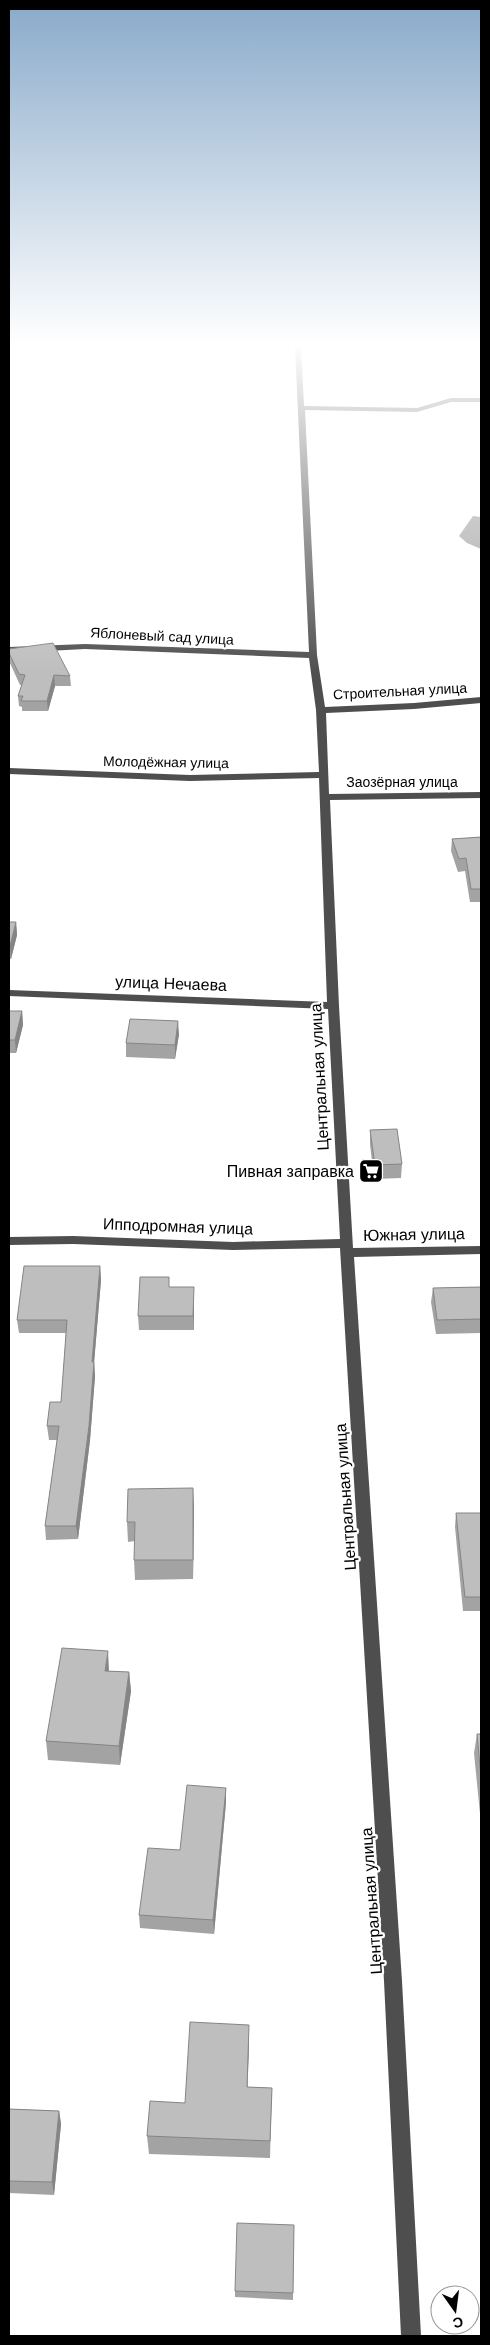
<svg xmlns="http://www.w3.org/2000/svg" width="490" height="2345" font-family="Arial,sans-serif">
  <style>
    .water { fill: #9c9c9c }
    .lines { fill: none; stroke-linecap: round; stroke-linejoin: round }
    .minor { fill: #4e4e4e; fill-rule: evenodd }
    .wall { fill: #a3a3a3 }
    .shaded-wall { fill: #858585 }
    .building { fill: #bebebe; stroke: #858585 }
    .labels { text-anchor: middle; stroke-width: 4.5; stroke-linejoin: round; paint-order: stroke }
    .far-street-label { font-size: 14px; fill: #000; stroke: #fff }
    .street-label { font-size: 16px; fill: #000; stroke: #fff }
    .poi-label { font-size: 16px; fill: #000; stroke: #fff; text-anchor: end }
  </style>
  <rect width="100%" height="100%" fill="#fff"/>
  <path class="water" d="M473,516L481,517V549L467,543L459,536Z"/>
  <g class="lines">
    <path class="minor" d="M295,347H301L304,406L417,408L451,398H481V402H451L417,412L305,410L317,655L325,707L414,703L481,697V703L414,709L326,713L329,794L481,792V798L330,800L339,1006L353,1248L481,1246V1254L354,1257L402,1981L421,2336H401L384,1981L340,1248L233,1250L73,1244L9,1245V1237L73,1236L233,1242L340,1239L328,1009L9,996V990L327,1002L319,778L190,781L9,774V768L190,775L319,772L316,710L309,658L85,649L9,653V647L85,644L309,652Z"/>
  </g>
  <path class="wall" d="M9,649L70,676L71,686H55L48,711H22V707L19,706L18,696L22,685H20L9,661Z
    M481,837V902H470L465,871L458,872L451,851L452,839Z
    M9,922H16L17,935L11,959H9Z
    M9,1011H22L23,1025L16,1053H9Z
    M179,1034L175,1059L126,1057V1043Z
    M370,1130L402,1164L401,1178L374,1179L370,1144Z
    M100,1266L101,1280L94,1362L95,1376L90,1440L78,1539L46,1540L45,1526L57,1440H49L47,1426L61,1402L66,1333H19L17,1320Z
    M169,1277V1287L194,1301V1330H139L138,1316Z
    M481,1287V1333L436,1334L431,1302L433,1288Z
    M194,1507L193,1579L135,1580L134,1560L135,1541L128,1542L127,1522Z
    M456,1513H481V1611H463L455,1527Z
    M109,1671L129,1672L131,1691L120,1765L48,1760L46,1741Z
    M477,1734H481V1824L474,1753Z
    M226,1788V1802L214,1934L140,1928L139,1915L180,1850Z
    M249,2043L247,2087L272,2088L270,2158L149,2154L147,2136L185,2103Z
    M9,2109L59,2111L61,2124L54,2195L9,2193Z
    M294,2225L293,2300L235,2297V2291Z"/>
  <path class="shaded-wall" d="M54,675L55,686L48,711L47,701Z
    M16,922L17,935L11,959L10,946Z
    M22,1011L23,1025L16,1053L15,1040Z
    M178,1021L179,1034L175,1059V1045Z
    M100,1266L101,1280L93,1376L92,1362Z
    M194,1287V1330L193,1316Z
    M94,1362L95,1376L90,1440L78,1539L76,1526Z
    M193,1488L194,1507L193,1579Z
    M108,1651L109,1671H105Z
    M129,1672L131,1691L120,1765L119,1746Z
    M226,1788V1802L214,1934L213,1920Z
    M249,2025V2043L247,2104V2087Z
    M59,2111L61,2124L54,2195L52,2182Z"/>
  <path class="building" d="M53,643L70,676L54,675L47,701H21L23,696H18L25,675L19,674L9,653V649Z
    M481,837V889H471L466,858L459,859L452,839Z
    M9,922H16L10,946H9Z
    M9,1011H22L15,1040H9Z
    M130,1019L178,1021L175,1045L126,1043Z
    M397,1129L402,1164L375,1165L370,1130Z
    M24,1266H100L92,1362H94L89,1426L76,1526H45L59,1426H47L50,1402H61L67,1320H17Z
    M140,1277H169V1287H194L193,1316H138Z
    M481,1287V1319L437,1320L433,1288Z
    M193,1488V1560H134L135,1522H127L128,1489Z
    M456,1513H481V1597H465Z
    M62,1648L108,1651L105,1671L129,1672L119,1746L46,1741Z
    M477,1734H481V1777Z
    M187,1785L226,1788L213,1920L139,1915L148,1848L180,1850Z
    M190,2022L249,2025L247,2087L272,2088L270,2141L147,2136L150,2101L185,2103Z
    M9,2109L59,2111L52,2182L9,2181Z
    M237,2223L294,2225L293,2293L235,2291Z"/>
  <linearGradient id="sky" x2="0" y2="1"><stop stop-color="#89aaca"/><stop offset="0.51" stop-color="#fff"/><stop offset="1" stop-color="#fff" stop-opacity="0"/></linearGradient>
  <rect width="490" height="675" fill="url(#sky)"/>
  <defs>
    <symbol id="supermarket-square" viewBox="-11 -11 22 22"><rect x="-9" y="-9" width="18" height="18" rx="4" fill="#000" stroke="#fff"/><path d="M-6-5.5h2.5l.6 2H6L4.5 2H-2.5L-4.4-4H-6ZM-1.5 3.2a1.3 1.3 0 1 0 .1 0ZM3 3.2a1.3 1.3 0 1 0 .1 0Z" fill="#fff"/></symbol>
  </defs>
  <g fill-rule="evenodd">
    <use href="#supermarket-square" x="357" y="1157" width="28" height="28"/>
  </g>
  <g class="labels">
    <g class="far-street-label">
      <text transform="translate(162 636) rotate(3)" y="5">Яблоневый сад улица</text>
      <text transform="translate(400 691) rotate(-3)" y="5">Строительная улица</text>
      <text transform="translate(166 762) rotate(1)" y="5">Молодёжная улица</text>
      <text x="402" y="787">Заозёрная улица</text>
    </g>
    <g class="street-label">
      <text transform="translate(171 983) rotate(2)" y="6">улица Нечаева</text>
      <text transform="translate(319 1077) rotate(-93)" y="6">Центральная улица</text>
      <text transform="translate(178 1226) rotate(2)" y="6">Ипподромная улица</text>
      <text transform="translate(414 1234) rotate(-1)" y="6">Южная улица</text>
      <text transform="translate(345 1497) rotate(-94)" y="6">Центральная улица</text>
      <text transform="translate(371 1901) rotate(-94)" y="6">Центральная улица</text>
    </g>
    <g class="poi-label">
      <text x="354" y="1177">Пивная заправка</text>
    </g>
  </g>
  <rect width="490" height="2345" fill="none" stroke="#000000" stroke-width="20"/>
  <g transform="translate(455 2310) rotate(166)"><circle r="24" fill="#ffffff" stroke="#999999"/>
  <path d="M0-4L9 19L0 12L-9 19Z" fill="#000000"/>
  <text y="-8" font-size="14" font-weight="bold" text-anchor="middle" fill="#000000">С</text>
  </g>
</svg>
